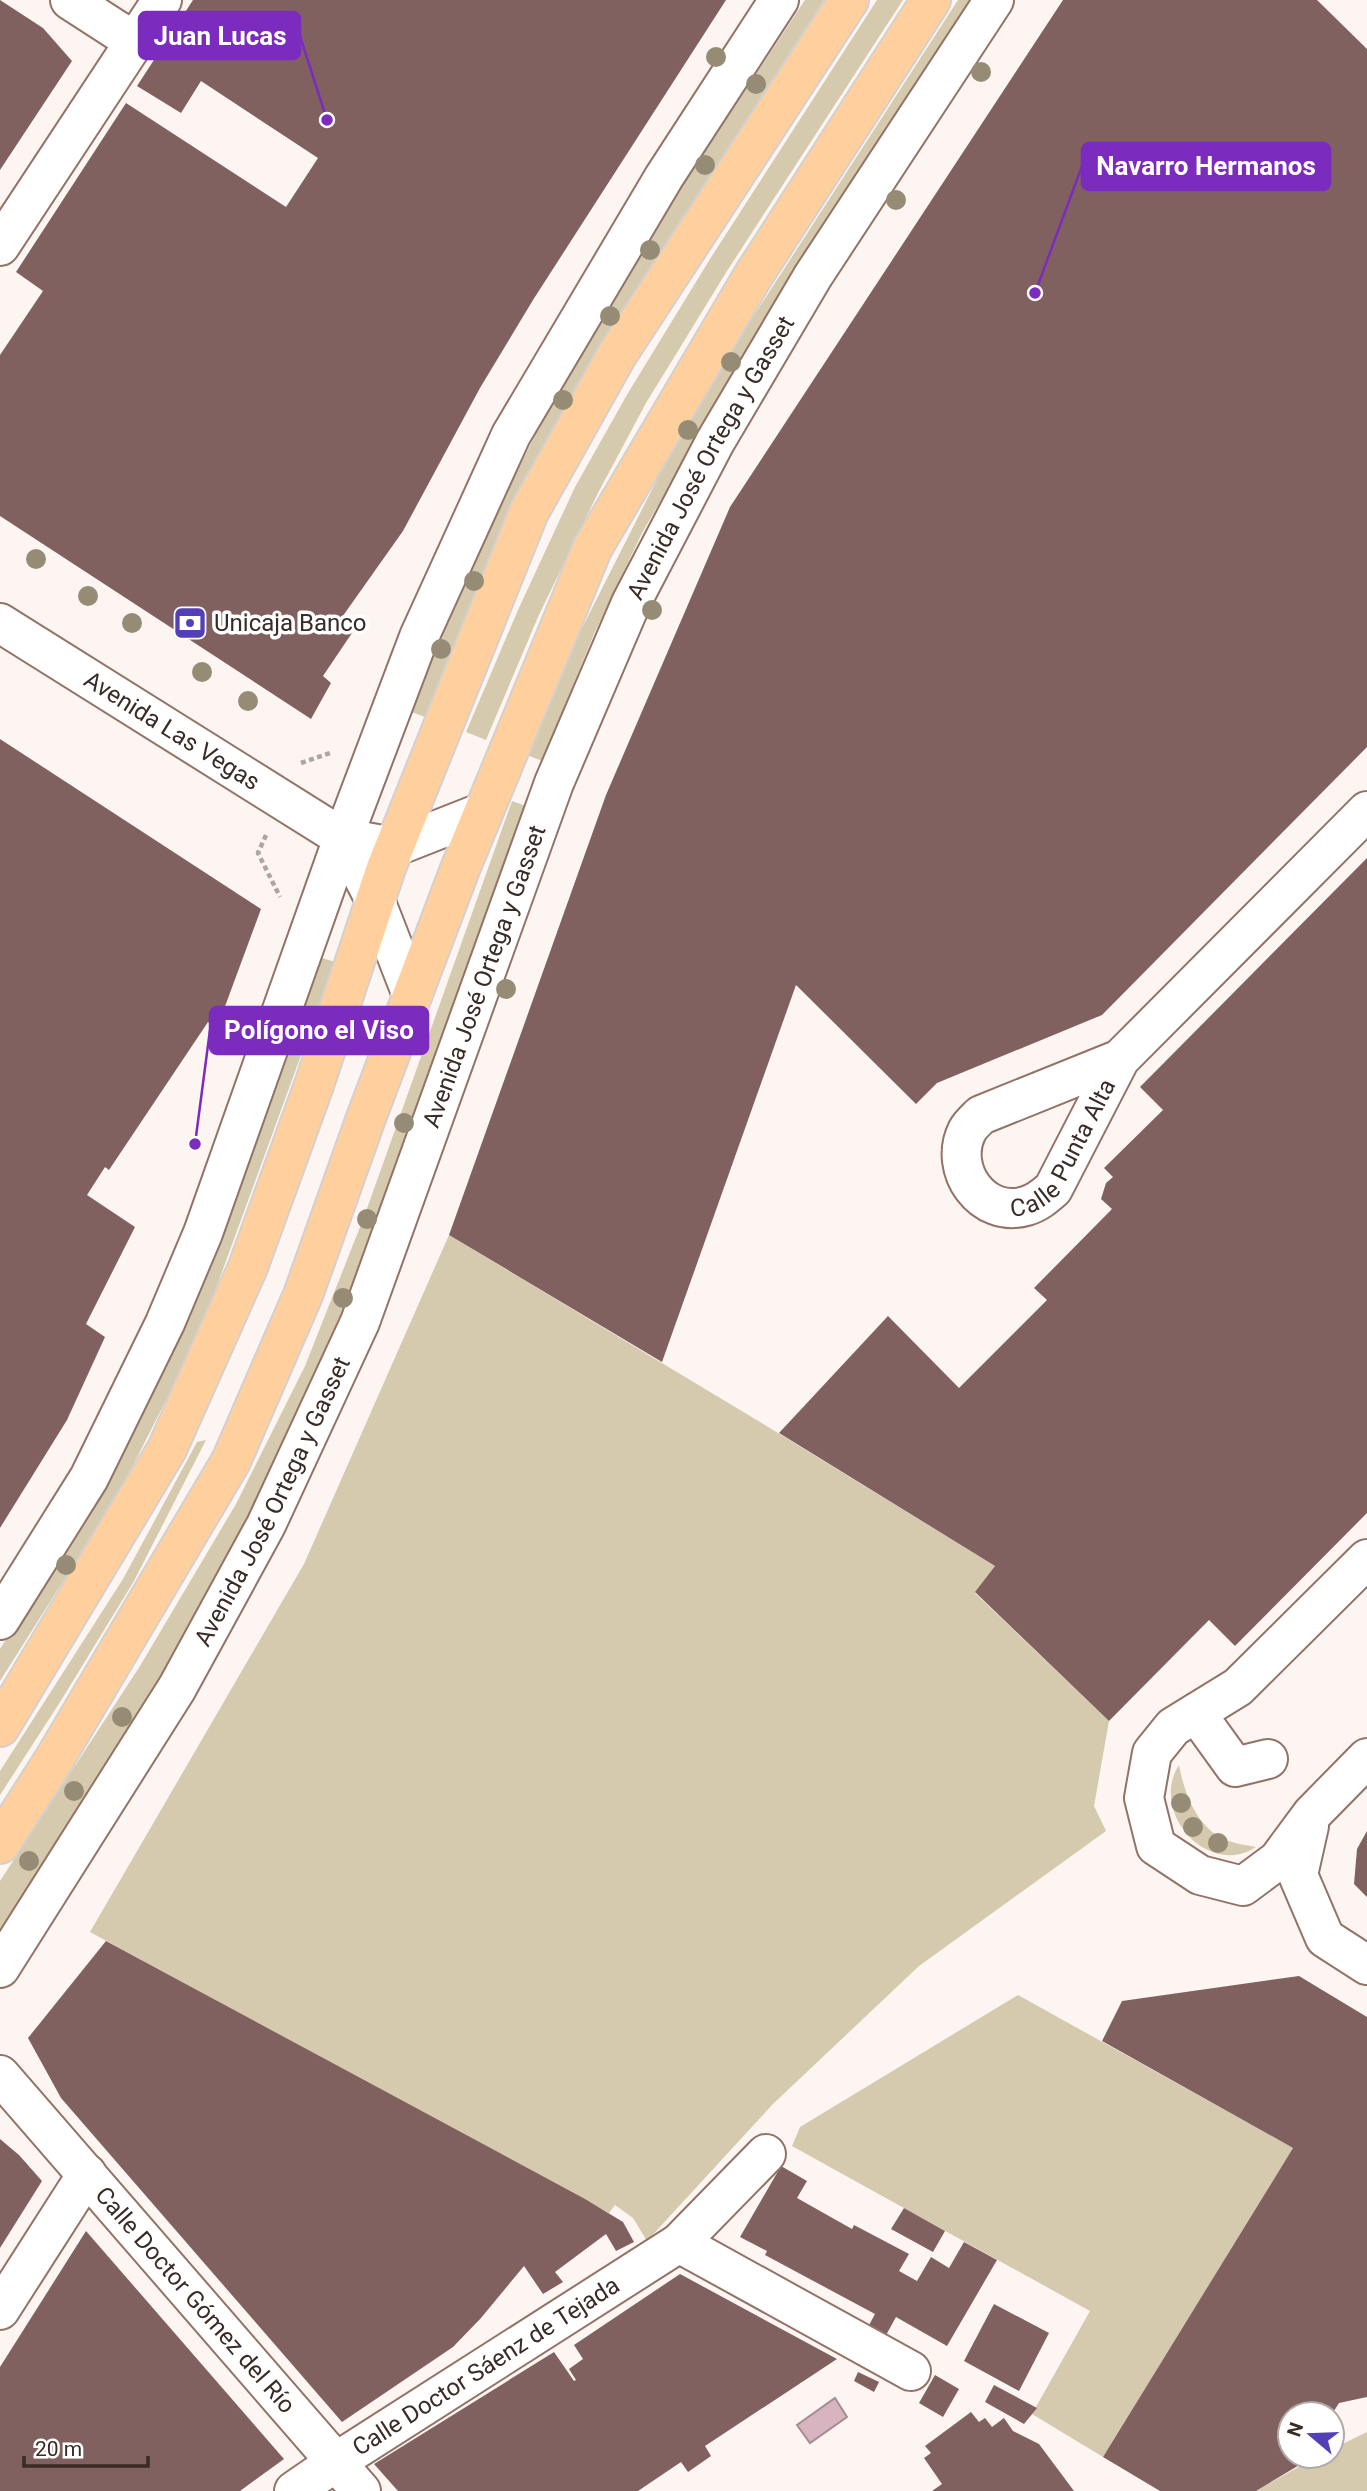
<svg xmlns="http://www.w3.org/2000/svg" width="1367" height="2491" font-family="Roboto,sans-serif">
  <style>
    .green { fill: #d5caad }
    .water { fill: #d7b4c0; stroke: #a88b92; stroke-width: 2 }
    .building { fill: #816160 }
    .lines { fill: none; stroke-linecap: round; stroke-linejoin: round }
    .minor-casing { stroke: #937366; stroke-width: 42 }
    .major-casing { stroke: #d3d0cf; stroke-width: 42 }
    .path { stroke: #aea4a0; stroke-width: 4.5; stroke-dasharray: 5 3.5; stroke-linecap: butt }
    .minor { stroke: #fff; stroke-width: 38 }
    .major { stroke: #ffd09d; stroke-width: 38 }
    .tree { fill: #968c75 }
    .labels { text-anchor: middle; stroke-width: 7; stroke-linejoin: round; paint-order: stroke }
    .street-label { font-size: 24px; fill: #392b26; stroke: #fff }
    .poi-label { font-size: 24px; fill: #392b26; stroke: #fff; text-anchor: start }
    .leader { fill: none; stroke: #7b2cbf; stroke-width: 2.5 }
    .callout-dot { fill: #7b2cbf; stroke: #fff; stroke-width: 2.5 }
    .callout { fill: #7b2cbf; stroke: #7b2cbf; stroke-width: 2.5 }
    .callout-label { font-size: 26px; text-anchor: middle; font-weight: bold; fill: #fff }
  </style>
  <rect width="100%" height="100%" fill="#fcf5f2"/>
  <path class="green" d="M805,0H824L657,257L576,390L479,589L425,717L409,711C456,600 504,490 562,385C634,252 722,127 805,0Z
    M877,0H903L727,271L646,403L598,493L538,617L486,740L466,732L518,610L575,487L628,393L710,259Z
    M958,0H976L686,457L642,533L594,634L542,761L527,755L581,630L672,450L742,334Z
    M512,801L526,806L379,1217L322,1366L258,1508L128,1738L0,1938V1881L140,1666L236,1504L305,1366L364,1217Z
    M319,957L335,962L199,1335L119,1493L0,1681V1649L102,1490Z
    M449,1235L760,1422L995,1566L975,1593L1109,1721L1094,1806L1106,1831L919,1966L773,2104L647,2241L633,2218L615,2205L609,2213L90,1932L304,1564Z
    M206,1440L134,1581L62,1699L0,1795V1771L123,1579L197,1442Z
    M1179,1765C1184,1793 1198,1831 1229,1841C1237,1844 1247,1845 1256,1847C1207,1879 1149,1811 1179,1765Z
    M1018,1995L1293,2148L1103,2457L1032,2414L1090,2311L792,2146L800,2127Z
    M1367,2432V2491H1256L1318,2456H1332V2449Z"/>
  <path class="water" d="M835,2398L847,2417L810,2443L797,2425Z"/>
  <path class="building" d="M0,0L43,28L72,61L0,170Z
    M193,0H726L533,300L480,388L403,531L340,620L354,630L323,676L331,683L311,719L0,516V355L43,291L16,272L126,103L286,207L318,158L201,81L181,113L137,86Z
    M1063,0H1317L1367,49V747L1102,1015L937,1083L916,1104L796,985L662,1362L449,1235L606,795L730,507Z
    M0,739L261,909L217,1028L208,1022L109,1170L105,1167L87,1195L135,1227L86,1324L105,1337L67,1420L0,1528Z
    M1367,858V1513L1235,1646L1209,1620L1109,1721L975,1592L995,1566L779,1433L888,1316L959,1388L1047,1300L1034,1288L1112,1209L1101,1199L1106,1183L1113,1177L1104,1168L1163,1110L1140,1087Z
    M1367,1831V1897L1354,1884L1357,1849Z
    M106,1941L585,2199L623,2222L634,2242L616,2251L606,2234L555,2272L563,2282L543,2294L524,2266L481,2318L453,2347L342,2422L61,2098L28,2038Z
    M1299,1976L1367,2017V2397L1339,2403L1332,2414H1290V2456H1306L1301,2464L1256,2491H1160L1103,2457L1293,2148L1102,2041L1122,2001Z
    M0,2139L19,2155L42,2181L0,2248Z
    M781,2166L807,2181L797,2198L852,2229L854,2225L909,2254L899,2271L917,2281L931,2257L949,2268L964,2242L997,2260L947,2346L896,2317L885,2337L868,2327L875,2314L765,2255L767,2251L740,2237Z
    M904,2208L945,2231L933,2252L891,2229Z
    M86,2231L284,2459L240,2491H0V2367Z
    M680,2274L837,2359L705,2446L711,2456L688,2472L681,2462L638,2491H398L374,2464L554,2352L574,2381L576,2380L569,2369L583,2359L574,2345Z
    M994,2304L1049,2333L1019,2391L964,2361Z
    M858,2372L879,2382L874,2392L854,2381Z
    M935,2375L959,2389L943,2417L919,2403Z
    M994,2385L1037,2408L1024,2424L985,2402Z
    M971,2412L979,2422L985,2418L992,2427L1004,2418L1013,2431L1039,2444L1074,2491H932L942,2484L924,2458L931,2453L925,2446Z"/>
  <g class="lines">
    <defs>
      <g id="minor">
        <path d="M70,0L135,42"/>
        <path d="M0,246L162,0"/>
        <path id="s1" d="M0,623L343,838L394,847L483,812"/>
        <path d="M343,838L375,900L412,995"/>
        <path id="s2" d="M1120,1059L981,1115C976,1120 970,1125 967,1131C948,1169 982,1219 1026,1206C1037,1203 1045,1196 1053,1189L1120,1059L1367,811"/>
        <path d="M1367,1559L1238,1687L1173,1727L1152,1753L1144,1798L1156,1846L1200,1875L1243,1886L1278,1860L1312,1814L1367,1758"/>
        <path d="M0,1620L89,1478L165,1323L203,1233L343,838L419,637L511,435L664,177L779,0"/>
        <path d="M1196,1713L1235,1767L1268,1759"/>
        <path d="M1309,1826L1298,1875L1325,1938L1367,1965"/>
        <path id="s3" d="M0,1968L177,1688L266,1525L360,1322L554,783L631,603L715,442L813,276L994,0"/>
        <path id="s4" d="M0,2075L361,2491"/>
        <path d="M679,2243L911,2371"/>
        <path d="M0,2310L87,2174"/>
        <path id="s5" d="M294,2491L336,2462L679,2243L766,2154"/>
      </g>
      <path id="major" d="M0,1727L167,1449L248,1267L314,1085L386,868L529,512L617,355L849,0
        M0,1844L55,1758L231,1461L303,1295L366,1118L460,869L593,547L753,276L931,0"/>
    </defs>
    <use href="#minor" class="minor-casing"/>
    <use href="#major" class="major-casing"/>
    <path class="path" d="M301,763L333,752
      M266,835L258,853L280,897"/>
    <use href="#minor" class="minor"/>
    <use href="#major" class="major"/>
  </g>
  <g class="tree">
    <circle cx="716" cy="57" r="10"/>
    <circle cx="981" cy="72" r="10"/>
    <circle cx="756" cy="84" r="10"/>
    <circle cx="705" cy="165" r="10"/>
    <circle cx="896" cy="200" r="10"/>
    <circle cx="650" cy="250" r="10"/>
    <circle cx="610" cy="316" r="10"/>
    <circle cx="731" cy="362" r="10"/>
    <circle cx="563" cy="400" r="10"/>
    <circle cx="688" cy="430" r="10"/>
    <circle cx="36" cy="559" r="10"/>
    <circle cx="474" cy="581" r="10"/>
    <circle cx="88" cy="596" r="10"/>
    <circle cx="652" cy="610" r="10"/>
    <circle cx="132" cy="623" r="10"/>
    <circle cx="441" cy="649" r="10"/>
    <circle cx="202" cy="672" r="10"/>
    <circle cx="248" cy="701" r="10"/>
    <circle cx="506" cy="989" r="10"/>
    <circle cx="404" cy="1123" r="10"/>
    <circle cx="367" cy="1219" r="10"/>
    <circle cx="343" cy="1298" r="10"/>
    <circle cx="66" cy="1565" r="10"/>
    <circle cx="122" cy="1717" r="10"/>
    <circle cx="74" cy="1791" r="10"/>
    <circle cx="1181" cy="1803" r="10"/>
    <circle cx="1193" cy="1827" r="10"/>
    <circle cx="1218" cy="1843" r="10"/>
    <circle cx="29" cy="1861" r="10"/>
  </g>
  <defs>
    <symbol id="bank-square" viewBox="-11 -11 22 22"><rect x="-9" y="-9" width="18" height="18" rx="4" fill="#5340b8" stroke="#fff"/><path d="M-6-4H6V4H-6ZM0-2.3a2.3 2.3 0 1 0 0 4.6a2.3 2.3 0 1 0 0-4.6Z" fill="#fff"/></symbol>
  </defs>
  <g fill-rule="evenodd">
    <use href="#bank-square" x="171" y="604" width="38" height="38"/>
  </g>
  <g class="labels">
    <g class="street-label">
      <text dy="8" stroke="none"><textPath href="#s3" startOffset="1675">Avenida José Ortega y Gasset</textPath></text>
      <text dy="8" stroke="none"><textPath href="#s1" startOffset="203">Avenida Las Vegas</textPath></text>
      <text dy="8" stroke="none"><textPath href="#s3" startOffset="1108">Avenida José Ortega y Gasset</textPath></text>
      <text dy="8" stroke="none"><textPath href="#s2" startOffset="360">Calle Punta Alta</textPath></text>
      <text dy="8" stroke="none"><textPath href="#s3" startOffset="541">Avenida José Ortega y Gasset</textPath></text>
      <text dy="8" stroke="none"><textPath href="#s4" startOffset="298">Calle Doctor Gómez del Río</textPath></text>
      <text dy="8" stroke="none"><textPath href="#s5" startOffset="229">Calle Doctor Sáenz de Tejada</textPath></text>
    </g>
    <g class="poi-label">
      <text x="214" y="631">Unicaja Banco</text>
    </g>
  </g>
  <path class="leader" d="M327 120L300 36M1035 293L1082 166M195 1144L210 1030"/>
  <g class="callout-dot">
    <circle cx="327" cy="120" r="7"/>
    <circle cx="1035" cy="293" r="7"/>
    <circle cx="195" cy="1144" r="7"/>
  </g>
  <g class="callout">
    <rect x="139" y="12" width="161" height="47" rx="7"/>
    <rect x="1082" y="143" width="248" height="47" rx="7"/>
    <rect x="210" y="1007" width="218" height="47" rx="7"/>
  </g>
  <g class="callout-label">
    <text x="220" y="45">Juan Lucas</text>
    <text x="1206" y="175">Navarro Hermanos</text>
    <text x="319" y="1039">Polígono el Viso</text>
  </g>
  <g transform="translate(1311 2435) rotate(289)"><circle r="33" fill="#ffffff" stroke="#b0aaa8" stroke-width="2"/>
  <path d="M0-5L12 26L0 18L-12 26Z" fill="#5340b8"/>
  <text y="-10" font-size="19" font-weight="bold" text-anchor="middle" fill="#392b26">N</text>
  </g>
  <path d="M24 2456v10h124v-10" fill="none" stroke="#392b26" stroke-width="3.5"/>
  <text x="35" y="2456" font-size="21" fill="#392b26" stroke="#ffffff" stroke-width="5" paint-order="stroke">20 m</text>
</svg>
